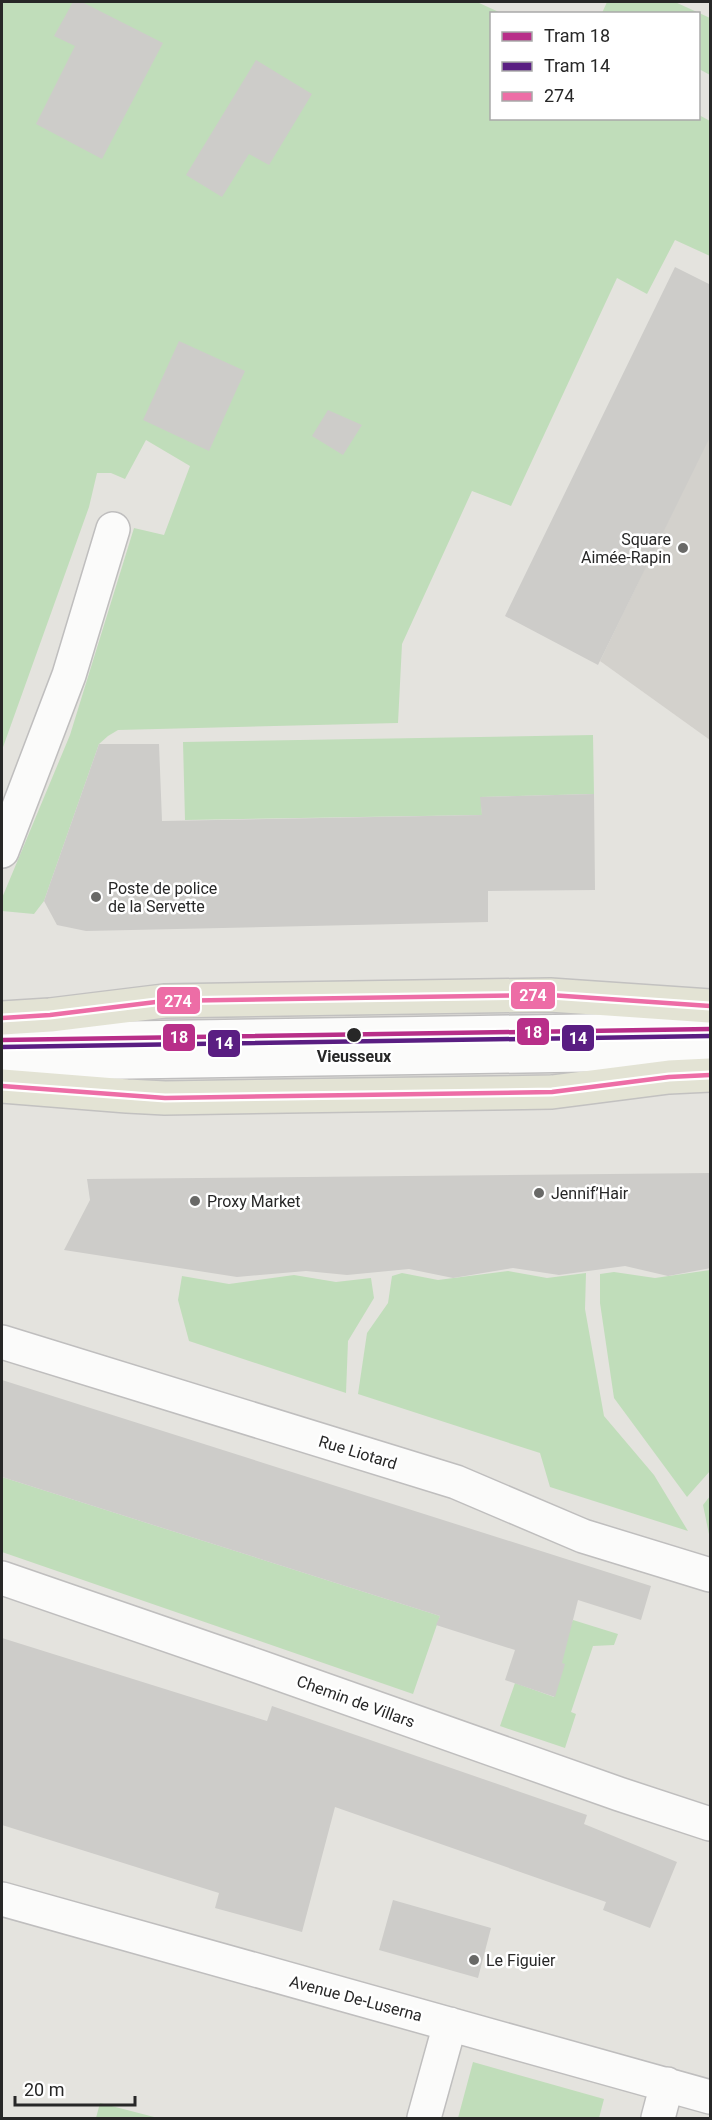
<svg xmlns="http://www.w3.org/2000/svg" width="712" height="2120" font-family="Roboto,sans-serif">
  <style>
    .green { fill: #c0ddba }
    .plaza { fill: #d3d1cc }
    .building { fill: #cdccc9 }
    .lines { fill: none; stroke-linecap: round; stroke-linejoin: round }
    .minor-casing { stroke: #bfbebe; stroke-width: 36 }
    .major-casing { stroke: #c2c1c0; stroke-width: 36 }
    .minor { stroke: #fbfbfa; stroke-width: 33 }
    .major { stroke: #e3e3d4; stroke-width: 33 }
    .bus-1-casing { stroke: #fff; stroke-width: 9 }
    .bus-1 { stroke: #ed6da6; stroke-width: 4.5 }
    .tram-1-casing { stroke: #fff; stroke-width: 9 }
    .tram-2-casing { stroke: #fff; stroke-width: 9 }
    .tram-1 { stroke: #b82f89; stroke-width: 4.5 }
    .tram-2 { stroke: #5a1e82; stroke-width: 4.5 }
    .poi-dot { fill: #696967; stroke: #fff; stroke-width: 2 }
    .stop-dot { fill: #272727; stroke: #fff; stroke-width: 2 }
    .labels { text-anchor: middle; stroke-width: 5; stroke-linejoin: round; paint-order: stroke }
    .poi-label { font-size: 16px; fill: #272727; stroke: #fff; text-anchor: start }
    .stop-label { font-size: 16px; font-weight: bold; fill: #272727; stroke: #fff }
    .street-label { font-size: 16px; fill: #272727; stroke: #fff }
    .line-badge { stroke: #fff; stroke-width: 2 }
    .badge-label { font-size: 16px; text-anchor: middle; font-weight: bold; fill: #fff }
  </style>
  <rect width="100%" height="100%" fill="#e4e3de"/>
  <path class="green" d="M2,2H477L501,13L492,14V118H698L699,115L710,121V256L675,240L647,294L617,278L511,506L472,491L402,644L398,723L118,730L108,736L99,744L44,901L34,914L2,911V898L70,735L134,528L164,535L190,466L146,440L125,479L111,473H97L89,507L2,750Z
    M607,2H675L710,18V75L699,69L698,14L602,13Z
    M593,735L594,794L481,797L482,815L185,820L183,742Z
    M710,1270V1471L687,1497L614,1398L600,1303V1274L614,1272L655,1278Z
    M508,1271L547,1278L586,1273L585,1309L604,1416L654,1475L688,1531L550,1487L540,1453L358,1394L367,1333L388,1303L392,1276L402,1273L438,1280Z
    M294,1275L336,1282L371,1278L374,1298L348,1341L346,1393L189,1341L178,1300L182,1276L229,1284Z
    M2,1477L440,1616L413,1694L2,1552Z
    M710,1496V1539L703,1505Z
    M573,1620L618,1634L614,1645L593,1646L571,1712L576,1714L565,1748L500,1726L515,1683L554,1697L553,1660Z
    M473,2062L604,2099L599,2118H458Z
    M100,2103L158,2118H96Z"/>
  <path class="plaza" d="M710,435V740L600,661Z"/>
  <path class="building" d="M73,2H82L163,43L102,159L36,124L75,46L54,36Z
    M256,60L312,94L269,165L249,154L222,197L186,175Z
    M675,267L711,285V435L598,665L505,616Z
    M179,341L245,371L209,451L143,420Z
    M328,410L362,425L343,455L312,436Z
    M99,744H159L162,821L482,815L480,797L594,794L595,890L488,891V922L86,931L57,925L44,901Z
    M711,1173V1268L668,1276L625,1266L559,1275L513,1268L453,1278L409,1269L347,1275L306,1271L237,1277L64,1250L90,1200L87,1179Z
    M2,1380L651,1586L641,1620L578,1600L562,1663L565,1664L555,1697L505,1680L515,1650L436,1625L440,1616L2,1477Z
    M2,1638L267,1721L272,1706L587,1815L584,1824L677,1862L650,1928L603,1910L606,1902L335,1807L302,1932L215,1908L219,1893L2,1825Z
    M393,1900L491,1928L478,1978L379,1950Z"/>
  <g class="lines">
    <defs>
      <path id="minor" d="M2,851L69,675L113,529
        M2,1040L710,1029
        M2,1064L710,1053
        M2,1342L456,1482L583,1536L710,1575
        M2,1578L260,1667L619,1794L710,1824
        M2,1899L710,2097
        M424,2118L450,2024
        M658,2118L667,2084"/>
      <path id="major" d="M2,1018L50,1015L164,1001L550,995L710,1006
        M2,1086L127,1096L165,1098L552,1092L669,1077L710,1075"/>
    </defs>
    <use href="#minor" class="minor-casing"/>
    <use href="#major" class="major-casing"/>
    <use href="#minor" class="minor"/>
    <use href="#major" class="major"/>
    <defs>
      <path id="bus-1" d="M2,1018L50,1015L164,1001L550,995L710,1006
        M2,1086L165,1098L552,1092L669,1077L710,1075"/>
    </defs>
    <use href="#bus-1" class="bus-1-casing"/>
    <use href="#bus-1" class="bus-1"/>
    <defs>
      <path id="tram-1" d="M2,1040L710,1029"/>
      <path id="tram-2" d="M2,1047L710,1036"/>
    </defs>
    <use href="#tram-1" class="tram-1-casing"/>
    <use href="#tram-2" class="tram-2-casing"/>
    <use href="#tram-1" class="tram-1"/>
    <use href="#tram-2" class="tram-2"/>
  </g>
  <g class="poi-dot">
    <circle cx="683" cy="548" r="6"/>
    <circle cx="96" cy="897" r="6"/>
    <circle cx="539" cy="1193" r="6"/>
    <circle cx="195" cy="1201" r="6"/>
    <circle cx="474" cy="1960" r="6"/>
  </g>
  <circle class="stop-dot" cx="354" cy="1035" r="8"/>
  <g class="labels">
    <g class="poi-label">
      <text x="671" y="545" text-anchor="end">Square<tspan x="671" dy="18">Aimée-Rapin</tspan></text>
      <text x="108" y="894">Poste de police<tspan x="108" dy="18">de la Servette</tspan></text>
      <text x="551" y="1199">Jennif’Hair</text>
      <text x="207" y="1207">Proxy Market</text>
      <text x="486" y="1966">Le Figuier</text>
    </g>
    <g class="stop-label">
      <text x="354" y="1062">Vieusseux</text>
    </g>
    <g class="street-label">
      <text transform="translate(358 1452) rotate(17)" y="6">Rue Liotard</text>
      <text transform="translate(356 1701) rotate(20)" y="6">Chemin de Villars</text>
      <text transform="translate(356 1998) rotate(15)" y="6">Avenue De-Luserna</text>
    </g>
  </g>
  <g class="line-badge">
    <rect x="510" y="981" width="46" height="29" rx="6" fill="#ed6da6"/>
    <rect x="156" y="986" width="45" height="29" rx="6" fill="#ed6da6"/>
    <rect x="516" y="1017" width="34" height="29" rx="6" fill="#b82f89"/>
    <rect x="162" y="1023" width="34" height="29" rx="6" fill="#b82f89"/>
    <rect x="561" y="1024" width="34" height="28" rx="6" fill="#5a1e82"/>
    <rect x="207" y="1029" width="34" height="29" rx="6" fill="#5a1e82"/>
  </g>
  <g class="badge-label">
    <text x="533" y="1001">274</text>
    <text x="178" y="1007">274</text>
    <text x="533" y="1038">18</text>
    <text x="179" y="1043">18</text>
    <text x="578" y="1044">14</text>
    <text x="224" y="1049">14</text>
  </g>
  <rect width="712" height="2120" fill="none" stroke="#272727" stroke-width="6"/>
  <rect x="490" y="12" width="210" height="108" fill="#ffffff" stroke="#a9a9a9" stroke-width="1.5"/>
  <rect x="502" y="32" width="30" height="9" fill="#b82f89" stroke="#a9a9a9" stroke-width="1.5"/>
  <text x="544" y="42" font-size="18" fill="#272727">Tram 18</text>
  <rect x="502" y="62" width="30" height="9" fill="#5a1e82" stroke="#a9a9a9" stroke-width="1.5"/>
  <text x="544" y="72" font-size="18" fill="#272727">Tram 14</text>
  <rect x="502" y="92" width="30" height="9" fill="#ed6da6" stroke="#a9a9a9" stroke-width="1.5"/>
  <text x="544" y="102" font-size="18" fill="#272727">274</text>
  <path d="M15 2096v9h120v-9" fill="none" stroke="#272727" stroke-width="3"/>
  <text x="24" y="2096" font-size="18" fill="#272727" stroke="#ffffff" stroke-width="4.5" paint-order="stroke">20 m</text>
</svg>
